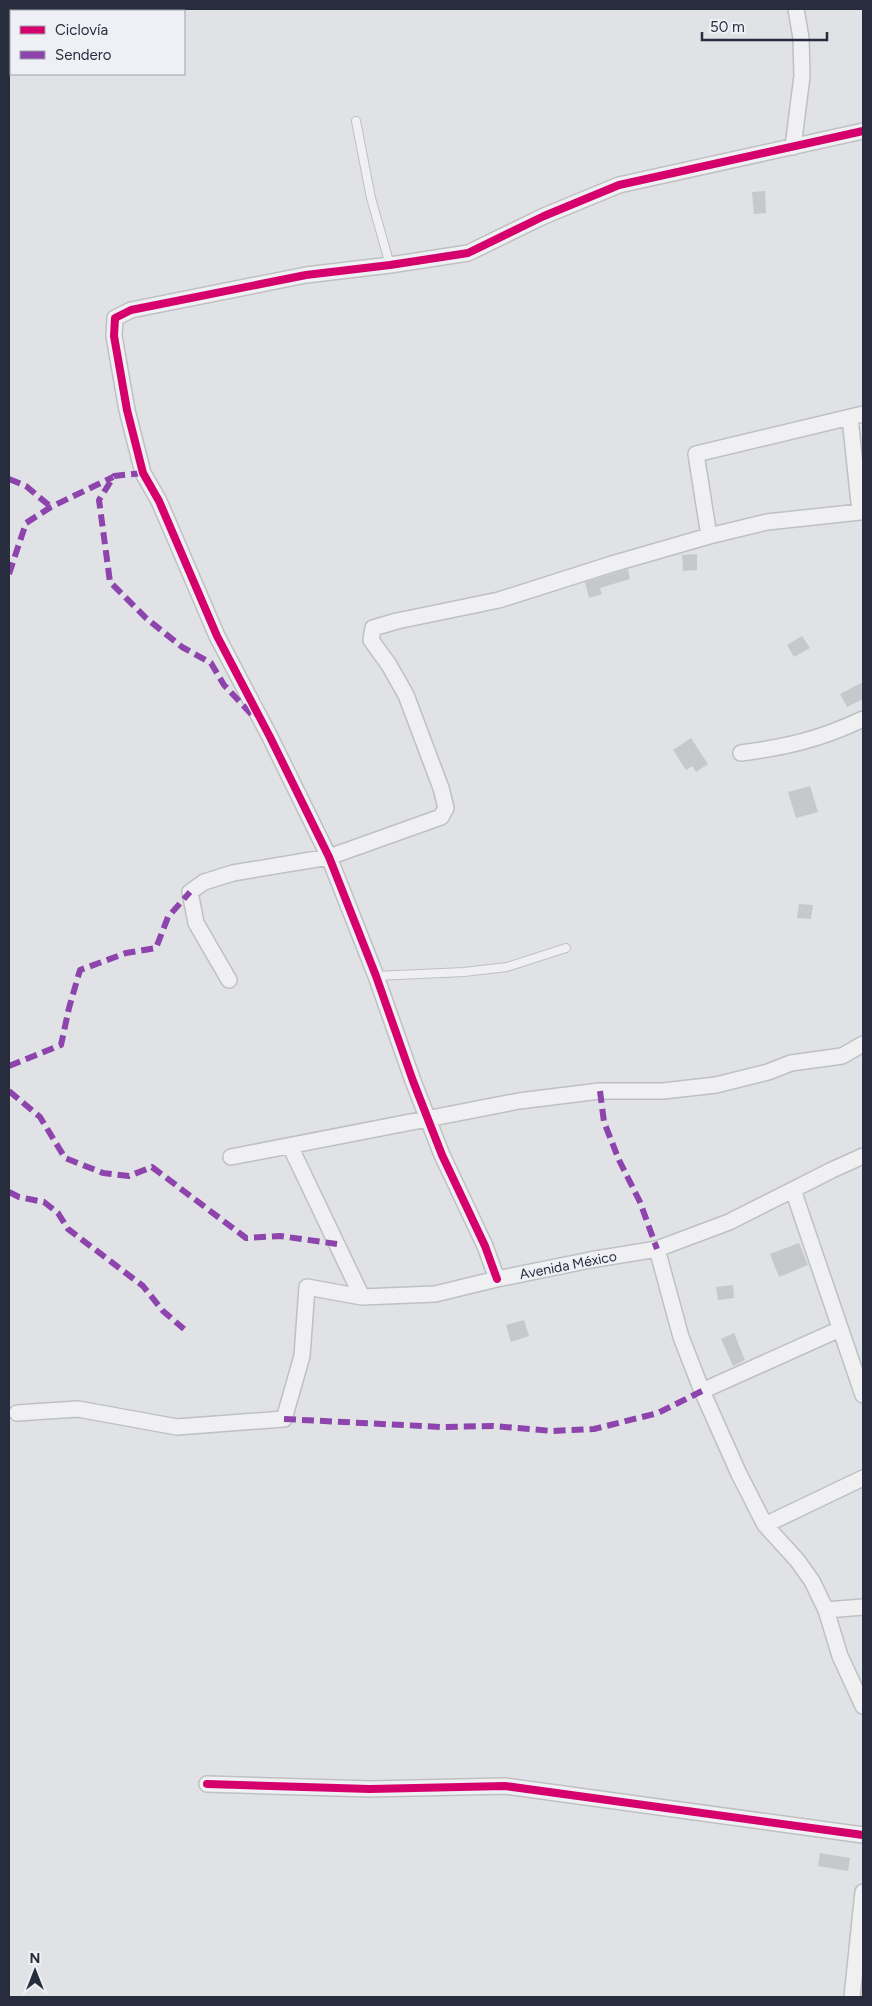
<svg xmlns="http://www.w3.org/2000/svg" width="872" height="2006" font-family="Figtree,sans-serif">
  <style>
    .building { fill: #c6c9cc }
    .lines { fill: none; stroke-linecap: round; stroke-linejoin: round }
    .service-casing { stroke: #bec0c3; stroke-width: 10 }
    .minor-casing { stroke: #bec0c3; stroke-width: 18 }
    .service { stroke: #f0f0f2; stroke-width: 8 }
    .minor { stroke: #f0f0f2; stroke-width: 15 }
    .quiet { stroke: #8e44ad; stroke-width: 6; stroke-dasharray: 12 6; stroke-linecap: butt }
    .cycleway-casing { stroke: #eef0f5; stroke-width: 11 }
    .cycleway { stroke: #d6006c; stroke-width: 8 }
    .labels { text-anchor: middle; stroke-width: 4; stroke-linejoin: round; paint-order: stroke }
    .street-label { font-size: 14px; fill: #282d3e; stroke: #eef0f5 }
  </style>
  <rect width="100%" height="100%" fill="#e0e2e5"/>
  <path class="building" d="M765,191L766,213L754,214L752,192Z
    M697,554V570L683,571L682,555Z
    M628,569L630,579L600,588L602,594L589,598L585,582Z
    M802,636L810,648L794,657L787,645Z
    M863,682V699L847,707L840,694Z
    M691,738L708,764L696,772L692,766L686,770L673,750Z
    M810,786L818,812L796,818L788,792Z
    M799,904L813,905L811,919L797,918Z
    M799,1243L808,1265L779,1277L770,1254Z
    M733,1285L734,1298L718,1300L716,1287Z
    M524,1320L529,1336L511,1342L506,1325Z
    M734,1333L745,1360L733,1366L721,1339Z
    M820,1853L850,1858L848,1871L818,1866Z"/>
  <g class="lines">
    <defs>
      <path id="service" d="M356,121L371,198L390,265
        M376,976L464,972L507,967L566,948"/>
      <path id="minor" d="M793,147L802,76L801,38L796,9
        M709,536L696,454L863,414
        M741,753C787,747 821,739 863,719
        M229,980L196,923L190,892L204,882L233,873L329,857L441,817L446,808L441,788L406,695L389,665L371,640L373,628L397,621L499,600L612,564L709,536L767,522L860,512L850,418
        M290,1146L362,1297L435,1294L497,1279L590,1260L657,1249L729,1222L832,1170L863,1156
        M231,1157L519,1101L600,1091H663L716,1085L768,1072L791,1063L842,1056L863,1044
        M793,1190L863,1395
        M657,1249L681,1337L702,1391L739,1474L765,1525L797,1560L812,1581L826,1610L840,1656L863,1706
        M497,1279L485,1246L442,1155L413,1081L376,976L329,857L270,737L217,636L159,501L143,473L127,410L114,336L115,318L131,310L306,275L390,265L468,253L544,216L619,185L863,131
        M702,1391L840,1329
        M17,1413L78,1409L177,1427L284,1419L302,1356L307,1287L362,1297
        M765,1525L863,1478
        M826,1610L863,1607
        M207,1784L370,1789L505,1786L863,1835
        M852,1997L863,1892"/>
    </defs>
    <use href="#service" class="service-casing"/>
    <use href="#minor" class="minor-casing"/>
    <use href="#service" class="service"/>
    <use href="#minor" class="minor"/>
    <path class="quiet" d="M143,473L114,476L99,500L110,582L146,618L182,647L211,663L224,685L254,717
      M9,479L26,486L51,507
      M9,574L26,523L51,507L113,477
      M9,1066L61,1045L69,1008L80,970L126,953L156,948L168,917L190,892
      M9,1091L40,1117L65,1158L103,1173L129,1176L152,1167L246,1238L280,1236L337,1244
      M600,1091L604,1122L619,1160L640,1202L657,1249
      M9,1192L19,1197L44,1202L58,1213L68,1229L143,1286L163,1311L184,1329
      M284,1419L442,1427L493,1426L552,1431L594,1429L658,1413L702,1391"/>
    <defs>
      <path id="cycleway" d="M497,1279L485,1246L442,1155L413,1081L376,976L329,857L270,737L217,636L159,501L143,473L127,410L114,336L115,318L131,310L306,275L390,265L468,253L544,216L619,185L863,131
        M207,1784L370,1789L505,1786L863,1835"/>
    </defs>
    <use href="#cycleway" class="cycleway-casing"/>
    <use href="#cycleway" class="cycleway"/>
  </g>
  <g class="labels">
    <g class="street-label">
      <text transform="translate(568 1265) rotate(-11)" y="5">Avenida México</text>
    </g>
  </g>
  <rect width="872" height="2006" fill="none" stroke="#282d3e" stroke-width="20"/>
  <rect x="10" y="10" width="175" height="65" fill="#eef0f5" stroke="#9fa2ac"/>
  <rect x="20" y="26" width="25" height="8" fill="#d6006c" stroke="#9fa2ac"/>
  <text x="55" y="35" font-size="15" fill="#282d3e">Ciclovía</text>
  <rect x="20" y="51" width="25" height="8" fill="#8e44ad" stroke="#9fa2ac"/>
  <text x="55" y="60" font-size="15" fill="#282d3e">Sendero</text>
  <g transform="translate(35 1971)" stroke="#eef0f5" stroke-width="4" paint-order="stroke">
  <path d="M0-4L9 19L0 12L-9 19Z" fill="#282d3e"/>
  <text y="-8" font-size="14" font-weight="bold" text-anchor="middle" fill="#282d3e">N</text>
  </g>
  <path d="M702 32v8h125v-8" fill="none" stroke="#282d3e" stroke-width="2.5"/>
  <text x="710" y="32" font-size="15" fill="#282d3e" stroke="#eef0f5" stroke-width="4" paint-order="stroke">50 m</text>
</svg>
